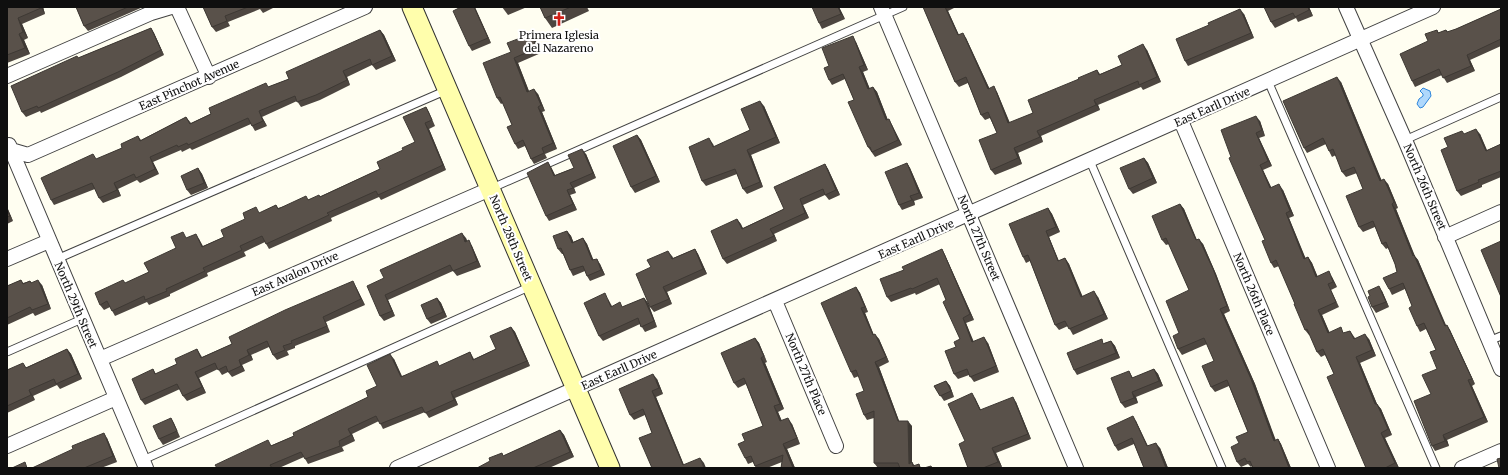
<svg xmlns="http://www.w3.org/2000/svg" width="1508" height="475" font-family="Merriweather,serif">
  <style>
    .water { fill: #afd8fc; stroke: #2f86db }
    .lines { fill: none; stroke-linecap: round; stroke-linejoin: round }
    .lane-casing { stroke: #424242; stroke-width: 9 }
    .street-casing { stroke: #424242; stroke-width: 16 }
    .secondary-casing { stroke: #313131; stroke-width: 21 }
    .lane { stroke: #fff; stroke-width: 7 }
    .street { stroke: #fff; stroke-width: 14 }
    .secondary { stroke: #fffeac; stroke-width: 19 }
    .wall { fill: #4d4640 }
    .shaded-wall { fill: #3e3934 }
    .building { fill: #59514a; stroke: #3e3934 }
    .labels { text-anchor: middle; stroke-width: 4; stroke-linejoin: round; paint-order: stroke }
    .poi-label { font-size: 11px; fill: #0f0f0f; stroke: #fff }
    .street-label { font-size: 11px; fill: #0f0f0f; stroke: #fff }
  </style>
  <rect width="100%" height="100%" fill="#fffef1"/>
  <path class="water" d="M1423,88L1430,91L1431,96L1423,107L1420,108L1417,104L1419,99L1423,96V94L1420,91Z"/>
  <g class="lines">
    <defs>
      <path id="lane" d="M1268,81L1436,468
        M1405,140L1501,97
        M1090,161L1222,468
        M490,189L903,7
        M57,259L447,90
        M1489,341L1501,336
        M7,352L82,319
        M143,460L531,286"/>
      <path id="street" d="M177,7L209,77
        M881,7L1076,468
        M1346,7L1405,140L1501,369
        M7,76L151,13L171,7
        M1181,121L1328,468
        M9,145L146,468
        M11,150L28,155L365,7
        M1445,237L1501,212
        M7,259L49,241
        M775,301L836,446
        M100,359L490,189
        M7,446L116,398
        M397,468L1433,7
        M1462,468L1501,451"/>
      <path id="secondary" d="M412,7L610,468"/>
    </defs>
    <use href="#lane" class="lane-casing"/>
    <use href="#street" class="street-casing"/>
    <use href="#secondary" class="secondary-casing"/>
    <use href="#lane" class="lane"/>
    <use href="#street" class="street"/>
    <use href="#secondary" class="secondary"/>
  </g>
  <path class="wall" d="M7,7H43L45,14L22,24L28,38L24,40L30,54L7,63Z
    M76,7H143L88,31L84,26Z
    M203,7H275L263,13L260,9L228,22L230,26L216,32L212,27Z
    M475,7L491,43L472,51L469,46Z
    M502,7H527L508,15Z
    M540,7H587L589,11L552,28L545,18Z
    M839,7L845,19L822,29L819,23Z
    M923,7H956L948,11L959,35L966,38L989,88L997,92L1010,123L1033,113L1079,79L1097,70L1100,74L1122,65L1147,50L1161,82L1143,90L1141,87L1098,105L1100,110L1041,136L1043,142L1018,153L1022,164L995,175L991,170L997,133L990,118L985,120L981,115L968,83L959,87L955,82Z
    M1264,7H1309L1313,16L1298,22L1296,18L1275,28L1271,22Z
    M1501,9V46L1470,60L1475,71L1447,83L1442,75L1415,87L1412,81L1428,41L1437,30L1439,33L1446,30L1448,32L1456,29Z
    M1244,14L1254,38L1188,66L1185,61Z
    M151,28L154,33L164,55L121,77L41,113L40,111L26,117L22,112L78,58Z
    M380,30L384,35L396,61L376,70L372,65L347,77L350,85L320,100L301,107L297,101L262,117L267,126L255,131L251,124L192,150L190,148L182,152L181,150L153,162L159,174L140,183L137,180L118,189L121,196L103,203L99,198L95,189L54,205L51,200L97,159L122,148L138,136L141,140L186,117L191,123L268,87L289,79Z
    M531,34L535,39L541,53L518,63L529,91L538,94L545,111L542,112L557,149L545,154L547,158L534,164L531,159L525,146L518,149L515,144L512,125L503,103L501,104L497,98L511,52Z
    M856,42L868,70L863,72L870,89L873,87L877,92L888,120L892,125L902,145L875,157L868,147L854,100L845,79L832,85L829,80V66Z
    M1341,82L1381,180L1388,184L1398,208L1396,209L1414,255L1418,260L1446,325L1450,330L1475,384L1472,386L1488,422L1447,440L1449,446L1435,451L1432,446L1431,394L1437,369L1436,350L1426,329L1420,332L1417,326L1412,306L1405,289L1392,295L1389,289L1397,272L1395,264L1388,248L1386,249L1382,244L1375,227L1363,232L1359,227L1363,189L1357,173L1346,177L1342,172L1336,155L1332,157L1329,151L1326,144L1307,153L1304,148Z
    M764,106L780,143L751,155L763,187L747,194L743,189L737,174L706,186L702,181L713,144L714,147L750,130Z
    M426,107L429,112L435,126L429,129L446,170L381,200L379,197L331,218L332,221L269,249L265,242L244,252L246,256L207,273L208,276L170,294V296L149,305L147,302L115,316L110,307L104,310L100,305L126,283L149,272L176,248L187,238L199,239L203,246L224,237L260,213L276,205L278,208L321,196L380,169L415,142Z
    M1260,121L1265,136L1259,138L1272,166L1263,170L1271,188L1283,190L1294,216L1289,218L1305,258L1308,257L1312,263L1317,276L1332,277L1337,287L1331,290L1339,307L1322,315L1329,332L1345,333L1350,331L1355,338L1369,339L1376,356L1360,363L1377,404L1381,409L1392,435L1385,438L1399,468H1366L1334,374L1325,355L1321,357L1317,352L1310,335H1309L1305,330L1295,304L1279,266L1274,268L1271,263L1265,240L1231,157Z
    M1465,134H1480L1487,150L1501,144V177L1482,185V187L1461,196L1457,191L1448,147Z
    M637,135L641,140L660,182L635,193L631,187Z
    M586,154L596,178L574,188L576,193L570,195L577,210L549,221L546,216L551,167L555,175L574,168Z
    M1144,158L1148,163L1157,183L1133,194L1129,189Z
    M907,163L910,168L923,198L914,201L915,205L902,210L899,205Z
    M825,164L828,169L840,195L829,200L825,195L803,205L809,218L774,234L777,241L727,264L723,259L737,219L743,228L784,209Z
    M198,168L202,174L208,188L191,195L187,190Z
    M1180,204L1184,209L1197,240L1203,244L1216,274L1230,311L1224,314L1255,384L1275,440L1278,439L1281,444L1291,468H1253L1252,466L1251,467L1248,464L1241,467L1237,462L1239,443L1248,432L1229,386L1215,392L1211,387L1214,361L1207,344L1182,355L1178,349L1179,333L1189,290L1169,244L1166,245L1162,240Z
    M7,207L13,221L7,224Z
    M1048,208L1052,214L1060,232L1049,237L1059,261L1065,258L1069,264L1082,297H1098L1108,319L1073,335L1068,326L1059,330L1055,325L1030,261L1026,263L1023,257Z
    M567,231L571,236L573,242L583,238L587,244L593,260L600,264L605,275L590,281L587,276L585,271L573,276L570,270L563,254H562L558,249Z
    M466,238L467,241L472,246L481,267L457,276L453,271L388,300L395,316L384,321L380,316L384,278Z
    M695,249L698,254L707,274L667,292L672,304L654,312L650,307L672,256L673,258Z
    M942,249L945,255L974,320L966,323L973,342L988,343L999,372L974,382L969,375L958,379L954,374L956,347L960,339L946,300L940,284L916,295L915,293L891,302L887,297L904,270Z
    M21,280L23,283L30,281L32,283L42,285L51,309L35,316L33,313L7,325V286Z
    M356,287L365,305L326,322L330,332L295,346V348L287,351L289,355L277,360L273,355L269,347L251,355L253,360L242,365L245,371L232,377L228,372L222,375L218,369L199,378L206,393L187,401L183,396L180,389L145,405L141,400L153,369L156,374L177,364L197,349L202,357L232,344Z
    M856,287L860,293L868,312L865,313L874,335L879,339L889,362L879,367L899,421L912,426V462L915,466L919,464L921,468H878L874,463V418L867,420L864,415V391L859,376L854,378L851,372Z
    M1382,291L1389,307L1376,313L1372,307L1370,296Z
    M437,298L441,303L447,317L431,324L427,319Z
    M644,298L648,303L657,327L645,332L640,324L603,341L599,336L608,299L612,306L623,307Z
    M511,327L515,332L530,366L455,398L458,405L429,418L425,412L383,429L379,421L352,434L355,441L342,447L344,451L308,464L304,457L279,468H217L294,436L368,397L377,386L394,359L402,376L440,366L470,352L474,359L496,349Z
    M755,338L759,343L767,362L765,363L784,409L778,412L782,421L792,424L800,444L787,449L795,468H781L782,462L767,468H756L753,462L748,464L745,458V441L763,426L746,384L738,388L734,383Z
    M1111,341L1115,346L1120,358L1077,375L1074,370L1104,343Z
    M67,349L71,354L82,379L60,389L57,385L33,396L35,400L7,413V370L27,367Z
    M1154,369L1158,374L1163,386L1136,397L1138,403L1125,408L1121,403L1129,371L1133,378Z
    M657,379L663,394L656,397L684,465L704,463L652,468V433L645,415L634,420L630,415Z
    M946,381L950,386L954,397L944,401L934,386Z
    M975,398L981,410L1016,402L1031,439L996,453L1002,467L1000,468H968L965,441Z
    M171,418L174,423L180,437L163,445L159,439Z
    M1136,421L1148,446L1160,448L1168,468H1144L1134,444L1118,451L1115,446Z
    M560,430L564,435L574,457L549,468H477Z
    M107,438L117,462L101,468H32Z"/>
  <path class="shaded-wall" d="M41,7H43L45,14L41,8Z
    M474,7L475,8L491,43L488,38Z
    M838,7H839L845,19L841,14Z
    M945,7L948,11L961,40L958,35Z
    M1308,7H1309L1313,16L1309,10Z
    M1240,9L1244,14L1254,38L1251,33Z
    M18,18L22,24L28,38L23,32Z
    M151,28L154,33L164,55L161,50Z
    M380,30L384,35L396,61L392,56Z
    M963,33L966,38L992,94L988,89Z
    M19,34L24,40L30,54L25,48Z
    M531,34L535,39L541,53L537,48Z
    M853,36L856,42L868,70L864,65Z
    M1143,44L1147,50L1161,82L1157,77Z
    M1467,55L1470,60L1475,71L1471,66Z
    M514,58L518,63L531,97L527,92Z
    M859,67L863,72L872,95L868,89Z
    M343,71L347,77L350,85L347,80Z
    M1337,77L1341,82L1384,186L1380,181Z
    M994,86L997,92L1012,129L1008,123Z
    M873,87L877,92L890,126L886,120Z
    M534,89L538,94L545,111L541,105Z
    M1094,100L1098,105L1100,110L1096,105Z
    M760,101L764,106L780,143L776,137Z
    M538,107L542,112L557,149L553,143Z
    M259,111L262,117L267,126L263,121Z
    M1256,116L1260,121L1265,136L1262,130Z
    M889,119L902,145L898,140Z
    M425,123L429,129L446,170L443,165Z
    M1476,129L1480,134L1489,156L1486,151Z
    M1037,131L1041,136L1043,142L1040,137Z
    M1256,133L1259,138L1272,166L1268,161Z
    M637,135L641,140L660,182L656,176Z
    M709,138L713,144L716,153L713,147Z
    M1014,148L1018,153L1022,164L1018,158Z
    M582,149L586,154L596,178L593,173Z
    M747,150L751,155L763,187L760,182Z
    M150,157L153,162L159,174L155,169Z
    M1144,158L1148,163L1157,183L1153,178Z
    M548,162L551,167L558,181L554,176Z
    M907,163L910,168L923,198L919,193Z
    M825,164L828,169L840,195L836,190Z
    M1260,165L1263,170L1274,193L1270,188Z
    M198,168L202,174L208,188L204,183Z
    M1384,179L1388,184L1398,208L1394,202Z
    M114,183L118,189L121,196L117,190Z
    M570,183L574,188L576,193Z
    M1279,184L1283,190L1294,216L1290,211Z
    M567,190L570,195L577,210L573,204Z
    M910,196L914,201L915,205L912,200Z
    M800,199L803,205L809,218L805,213Z
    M1180,204L1184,209L1199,246L1196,240Z
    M1392,204L1396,209L1417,261L1413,256Z
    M7,207L13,221L10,216L7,210Z
    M1048,208L1052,214L1060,232L1056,227Z
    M1286,213L1289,218L1308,264L1304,259Z
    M737,219L741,224L745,234L742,229Z
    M770,229L774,234L777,241L774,236Z
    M567,231L571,236L576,248L572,243Z
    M1046,231L1049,237L1061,267L1058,261Z
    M462,233L466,238L469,247L465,242Z
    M196,234L199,239L205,252L202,247Z
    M583,238L587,244L596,266L592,260Z
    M1199,239L1203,244L1216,274L1230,311L1227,306Z
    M469,240L472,246L481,267L477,261Z
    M695,249L698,254L707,274L703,269Z
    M942,249L945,255L974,320L970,314Z
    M668,251L672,256L675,264L672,259Z
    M1414,255L1418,260L1448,331L1445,326Z
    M1308,257L1312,263L1320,282L1316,277Z
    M1065,258L1069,264L1085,302L1081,297Z
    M597,259L600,264L605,275L601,270Z
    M1329,271L1337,287L1333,282Z
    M38,280L42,285L51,309L48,304Z
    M353,281L365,305L361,299Z
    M1379,286L1382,291L1389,307L1386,302Z
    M663,287L667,292L672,304L669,299Z
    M856,287L860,293L868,312L865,307Z
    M1094,291L1098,297L1108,319L1104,314Z
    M385,295L388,300L395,316L392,311Z
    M437,298L441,303L447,317L443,312Z
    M644,298L648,303L657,327L654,321Z
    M861,308L865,313L876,341L873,335Z
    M1220,309L1224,314L1255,384L1278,446L1274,441Z
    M1318,310L1322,315L1332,338L1328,333Z
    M963,318L966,323L976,347L972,342Z
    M1447,325L1450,330L1475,384L1472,379Z
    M511,327L515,332L530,366L527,361Z
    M875,334L879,339L889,362L886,357Z
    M1365,334L1369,339L1376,356L1372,350Z
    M984,337L988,343L999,372L996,366Z
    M755,338L759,343L767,362Z
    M1111,341L1115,346L1120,358L1116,353Z
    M67,349L71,354L82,379L78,374Z
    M247,350L251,355L253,360L249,355Z
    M390,354L394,359L404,382L401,377Z
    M1356,357L1360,363L1379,409L1375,404Z
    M761,358L765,363L784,409L780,404Z
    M239,360L242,365L245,371L241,366Z
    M875,362L879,367L901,426L898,421Z
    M1154,369L1158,374L1163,386L1159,381Z
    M195,372L199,378L206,393L202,387Z
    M653,374L657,379L663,394L659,388Z
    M1468,380L1472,386L1488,422L1484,417Z
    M946,381L950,386L954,397Z
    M29,390L33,396L35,400L31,395Z
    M652,391L656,397L685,468L683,465Z
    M451,392L455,398L458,405L454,400Z
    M1132,392L1136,397L1138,403L1134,398Z
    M972,393L975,398L983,415L980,410Z
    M1013,397L1016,402L1031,439L1028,434Z
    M1377,404L1381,409L1392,435L1388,429Z
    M774,406L778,412L784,427L780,421Z
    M1133,416L1136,421L1150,452L1147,446Z
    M788,418L792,424L800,444L797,438Z
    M908,421L912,426V468L909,464Z
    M348,429L352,434L355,441L351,435Z
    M560,430L564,435L574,457L570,452Z
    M104,433L107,438L117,462L113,456Z
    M1381,433L1385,438L1399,468L1395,463Z
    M1443,435L1447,440L1449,446L1445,441Z
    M1278,439L1281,444L1291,468H1289Z
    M1156,443L1160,448L1168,468H1166Z
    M783,444L787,449L795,468H793Z
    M992,448L996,453L1002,467L998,462Z
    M700,458L704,463L706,468H704Z"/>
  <path class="building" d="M7,7H41V8L18,18L23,32L19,34L25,48L7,55Z
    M76,7H128L84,26Z
    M203,7H248L225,16L227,21L212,27Z
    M461,7H474L488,38L469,46L453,11Z
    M540,7H571L545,18Z
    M812,7H838L841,14L819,23Z
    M923,7H945L958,35L963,33L988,89L994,86L1008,123L1033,113L1028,100L1079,79L1078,78L1097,70L1099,75L1122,65L1118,56L1143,44L1157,77L1139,85L1138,81L1094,100L1096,105L1037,131L1040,137L1014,148L1018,158L991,170L979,140L997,133L988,112L981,115L966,77L955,82Z
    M1264,7H1308L1309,10L1295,17L1293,13L1271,22Z
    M1240,9L1251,33L1185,61L1176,39L1209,25L1208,23Z
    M1501,9V39L1467,55L1471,66L1443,78L1439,69L1412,81L1400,54L1428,41L1425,34L1437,30L1438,33L1446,30L1447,32L1456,29Z
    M151,28L161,50L118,72L38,108L37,106L22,112L11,86L77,56L78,58Z
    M380,30L392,56L372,65L370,59L343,71L347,80L316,95L297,102L295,96L259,111L263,121L252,126L248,118L188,145L187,143L178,147L177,145L150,157L155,169L136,178L134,174L114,183L117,190L99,198L92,183L51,200L41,178L93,154L96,159L122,148L121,144L138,136L140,141L186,117L190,124L211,114L209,108L266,83L268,87L289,79L286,72Z
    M531,34L537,48L514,58L527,92L534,89L541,105L538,107L553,143L542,148L544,153L531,159L523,140L515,144L507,127L512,125L500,97L497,98L483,63L511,52L507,43Z
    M853,36L864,65L859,67L868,89L873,87L886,120L889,119L898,140L872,152L870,147H868L848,102L854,100L843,74L829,80L824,68L829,66L822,48Z
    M1337,77L1380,181L1384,179L1394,202L1392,204L1413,256L1414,255L1445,326L1447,325L1472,379L1468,380L1484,417L1443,435L1445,441L1432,446L1414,401L1431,394L1422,375L1437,369L1430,352L1436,350L1424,323L1417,326L1409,308L1412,306L1403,283L1389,289L1383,278L1397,272L1395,264L1386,242L1382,244L1373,221L1359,227L1346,196L1363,189L1354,167L1342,172L1333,149L1329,151L1323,138L1304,148L1283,101Z
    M760,101L776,137L747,150L760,182L743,189L735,169L702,181L689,147L709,138L713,147L750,130L741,109Z
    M426,107L432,120L425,123L443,165L378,195L376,191L327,213L329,215L266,244L262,236L240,246L242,250L203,268L205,271L166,289L167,291L145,300L144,296L112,311L107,301L100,305L95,293L123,280L125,283L149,272L144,263L176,248L171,237L183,232L186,238L196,234L202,247L224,237L221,230L245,219L243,213L256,207L259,213L276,205L278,209L306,196L308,200L319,195L320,197L380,169L377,162L403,150L402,148L415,142L403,117Z
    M1256,116L1262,130L1256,133L1268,161L1260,165L1270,188L1279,184L1290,211L1286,213L1304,259L1308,257L1316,277L1329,271L1333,282L1328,284L1336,302L1318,310L1328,333L1341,327L1343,333L1350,331L1354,339L1365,334L1372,350L1356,357L1375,404H1377L1388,429L1381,433L1395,463L1385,468H1366L1327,377L1334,374L1323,349L1317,352L1307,329L1305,330L1294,304H1295L1276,260L1271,263L1262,241L1265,240L1229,158L1231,157L1221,130Z
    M1476,129L1486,151L1501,144V171L1478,180L1479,182L1457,191L1441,150L1448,147L1444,138L1462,131L1464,134Z
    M637,135L656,176L631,187L613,146Z
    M582,149L593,173L570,183L573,188L567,190L573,204L546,216L527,173L548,162L554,176L574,168L568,155Z
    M1144,158L1153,178L1129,189L1120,168Z
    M907,163L919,193L910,196L912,200L899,205L885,172Z
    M825,164L836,190L825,195L823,189L800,199L805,213L770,229L774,236L723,259L711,231L737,219L742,229L784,209L774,187Z
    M198,168L204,183L187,190L181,176Z
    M1180,204L1196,240L1199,239L1213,269L1227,306L1220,309L1251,379L1274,441L1278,439L1289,468H1253L1250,461L1247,462L1245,458L1237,462L1231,447L1239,443L1236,437L1248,432L1227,380L1211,387L1202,366L1214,361L1204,338L1178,349L1173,336L1179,333L1166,301L1189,290L1166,238L1162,240L1152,216Z
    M1048,208L1056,227L1046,231L1058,261L1065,258L1081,297L1094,291L1104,314L1069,329L1065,321L1055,325L1028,255L1023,257L1009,224Z
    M7,210L10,216L7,217Z
    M567,231L572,243L583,238L592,260L597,259L601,270L587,276L583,266L570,270L561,248L558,249L553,236Z
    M462,233L465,242L469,240L477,261L453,271L450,265L385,295L392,311L380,316L367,286L384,278L380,270Z
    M1501,241V297L1481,250Z
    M695,249L703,269L663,287L669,299L650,307L636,274L651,267L647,260L668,251L672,259Z
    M942,249L970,314L963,318L972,342L984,337L996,366L970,377L967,369L954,374L945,351L956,347L954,342L960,339L943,302L946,300L937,278L912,289L911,288L887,297L880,279L904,270L902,267Z
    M21,280L23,284L30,281L31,283L38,280L48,304L32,310L30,307L7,318V286Z
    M353,281L361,299L323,317L327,326L291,341L292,343L283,346L285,350L273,355L267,341L247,350L249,355L239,360L241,366L228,372L226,366L218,370L215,363L195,372L202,387L183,396L177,384L141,400L132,379L153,369L155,374L177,364L175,359L197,349L201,358L232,344L229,337L285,310Z
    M1379,286L1386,302L1372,307L1368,297L1370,296L1368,291Z
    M856,287L865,307L861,308L873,335L875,334L886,357L875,362L898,421H908L909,464L912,462L913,466L919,464L920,468H900L898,463H874V411L864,415L856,394L864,391L856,370L851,372L821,303Z
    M605,293L611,307L620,302L622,307L644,298L654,321L641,327L638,318L599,336L584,303Z
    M437,298L443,312L427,319L421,305Z
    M511,327L527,361L451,392L454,400L425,413L422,407L380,424L376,416L348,429L351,435L339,441L340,446L305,459L301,452L270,465L272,468H217L215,465L268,440L271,446L294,436L293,433L368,397L366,391L377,386L367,365L390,354L401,377L437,361L439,366L470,352L473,360L496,349L490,336Z
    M755,338L764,356L761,358L780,404L774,406L780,421L788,418L797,438L783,444L793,468H781L783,455L755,466L751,456L745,458L738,444L745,441L742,434L763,426L744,378L734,383L721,353Z
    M1102,339L1103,344L1111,341L1116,353L1074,370L1067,353Z
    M67,349L78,374L56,384L54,379L29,390L31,395L7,406V370L23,363L26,368Z
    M1154,369L1159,381L1132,392L1134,398L1121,403L1111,378L1129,371L1132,378Z
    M653,374L659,388L652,391L683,465L700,458L704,468H652L639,438L652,433L643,409L630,415L619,389Z
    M946,381L951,391L940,396L934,386Z
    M972,393L980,410L1013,397L1028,434L992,448L998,462L983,468H968L959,444L965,441L948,404Z
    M1133,416L1147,446L1156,443L1166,468H1144L1132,438L1115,446L1107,428Z
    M171,418L177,431L159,439L153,426Z
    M560,430L570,452L533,468H477L490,461L489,458L502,453L503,456Z
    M104,433L113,456L84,468H32L73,449L72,446Z
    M1501,458V468H1498H1499L1497,459Z
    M25,462L27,468H12Z
    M931,466L932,468H924Z"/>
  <defs>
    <symbol id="church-bare" viewBox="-9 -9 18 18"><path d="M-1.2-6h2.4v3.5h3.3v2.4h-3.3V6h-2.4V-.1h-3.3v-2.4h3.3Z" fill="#ce2118" stroke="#fff" stroke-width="2.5" paint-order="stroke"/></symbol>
  </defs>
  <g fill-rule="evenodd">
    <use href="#church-bare" x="549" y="9" width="20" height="20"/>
  </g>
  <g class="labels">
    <g class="poi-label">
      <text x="559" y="39">Primera Iglesia<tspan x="559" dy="13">del Nazareno</tspan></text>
    </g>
    <g class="street-label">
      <text transform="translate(189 85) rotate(-24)" y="4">East Pinchot Avenue</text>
      <text transform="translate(1212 107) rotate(-24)" y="4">East Earll Drive</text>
      <text transform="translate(1425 187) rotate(67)" y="4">North 26th Street</text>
      <text transform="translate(511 238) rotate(67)" y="4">North 28th Street</text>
      <text transform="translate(979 238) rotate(67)" y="4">North 27th Street</text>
      <text transform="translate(916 239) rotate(-24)" y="4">East Earll Drive</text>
      <text transform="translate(295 274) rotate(-24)" y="4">East Avalon Drive</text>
      <text transform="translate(1254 294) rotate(67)" y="4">North 26th Place</text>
      <text transform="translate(76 305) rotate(67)" y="4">North 29th Street</text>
      <text transform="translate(619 370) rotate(-24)" y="4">East Earll Drive</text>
      <text transform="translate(806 374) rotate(67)" y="4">North 27th Place</text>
    </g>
  </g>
  <rect width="1508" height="475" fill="none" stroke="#0f0f0f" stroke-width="16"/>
</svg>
